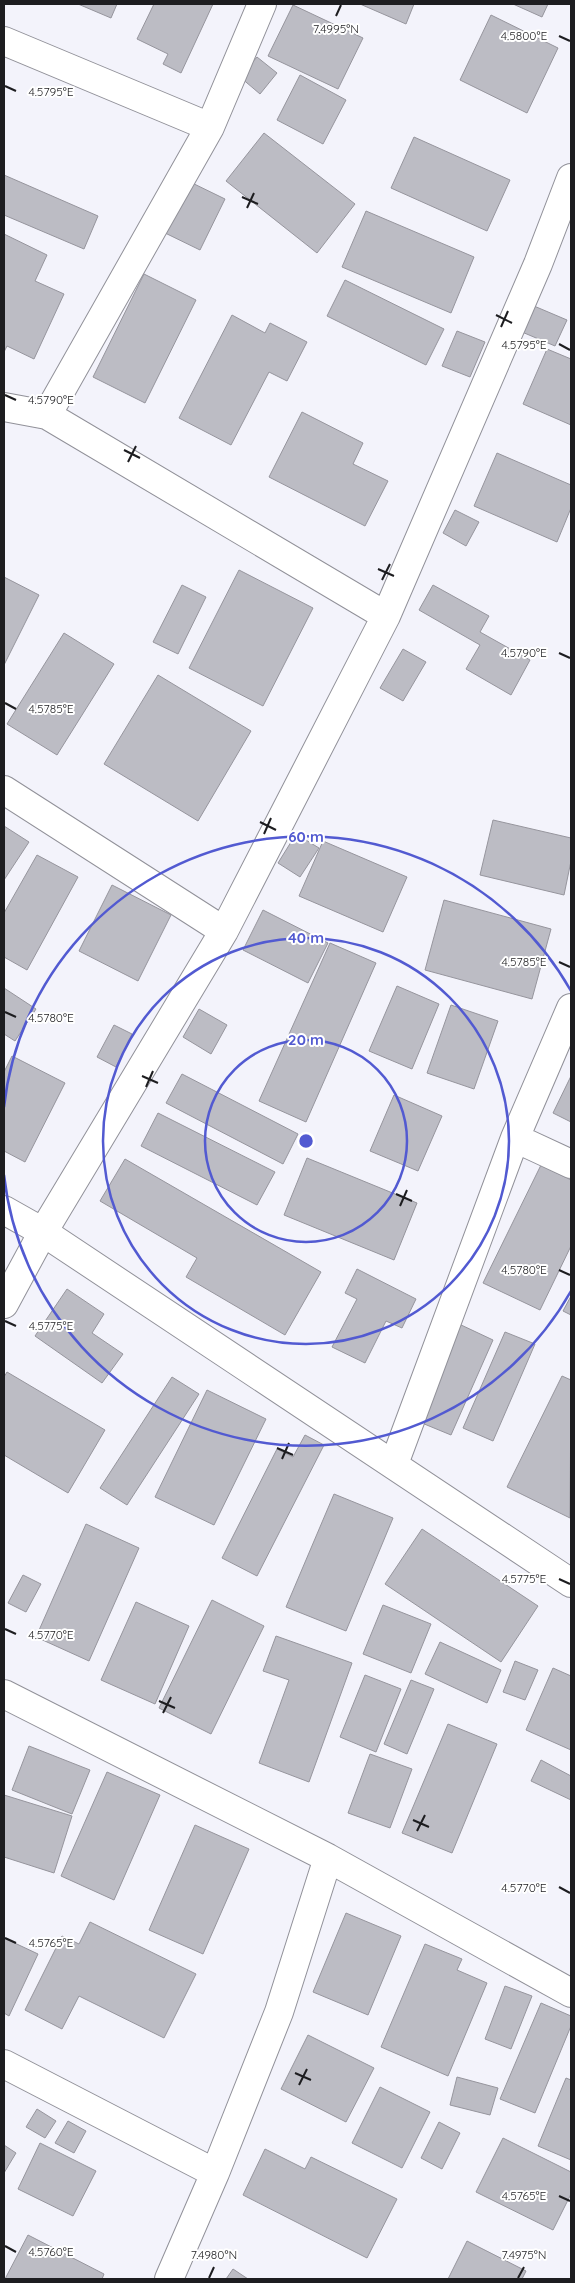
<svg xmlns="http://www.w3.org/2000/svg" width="575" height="2283" font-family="Quicksand,sans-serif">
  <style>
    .building { fill: #bcbcc4; stroke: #96959d }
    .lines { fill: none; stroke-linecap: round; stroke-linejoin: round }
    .minor-casing { stroke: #919199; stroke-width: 30 }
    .minor { stroke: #fff; stroke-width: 28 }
    .ticks { fill: none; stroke: #1d1d20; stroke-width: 2 }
    .ring { fill: none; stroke: #525ad1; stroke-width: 2.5 }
    .ticks-label { font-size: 12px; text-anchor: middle; fill: #1d1d20; stroke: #fff; stroke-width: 4; stroke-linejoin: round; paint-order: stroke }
    .centre { fill: #525ad1; stroke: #fff; stroke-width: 2.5 }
    .ring-label { font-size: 15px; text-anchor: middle; font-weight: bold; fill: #525ad1; stroke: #fff; stroke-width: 4; stroke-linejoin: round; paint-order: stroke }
  </style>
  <rect width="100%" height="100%" fill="#f3f3fb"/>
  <path class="building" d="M78,4H117L111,18Z
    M154,4H213L181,73L163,64L168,54L137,39Z
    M360,4H414L406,24Z
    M513,4H548L542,17Z
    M293,5L363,38L338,89L268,56Z
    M491,15L558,48L527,113L460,80Z
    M257,57L277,73L260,94L240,77Z
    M300,75L346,100L323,144L277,120Z
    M264,133L355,204L317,253L226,181Z
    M414,137L510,180L487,231L391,188Z
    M4,175L98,216L84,249L4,215Z
    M186,180L225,199L200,250L161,231Z
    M366,211L474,257L451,313L342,267Z
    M4,234L47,255L35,281L64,294L34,359L7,346L4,352Z
    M144,274L196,300L145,403L93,377Z
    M345,280L444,329L426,365L327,316Z
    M534,306L567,320L555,346L522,332Z
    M232,315L265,333L270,323L307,342L287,381L269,372L231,445L179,418Z
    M457,331L485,342L470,377L442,366Z
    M547,349L571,359V425L523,404Z
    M302,412L363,443L353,464L388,481L365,526L269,477Z
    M497,453L571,485V508L557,542L474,506Z
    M455,510L479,522L466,546L443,533Z
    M239,570L313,608L263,706L189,668Z
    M4,577L39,595L4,665Z
    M182,585L206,597L178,654L153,642Z
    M433,585L489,616L480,632L530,660L511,695L466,669L480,645L419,610Z
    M64,633L114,664L57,755L7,724Z
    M403,649L426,662L403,701L380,688Z
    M158,675L251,731L198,821L104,764Z
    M493,820L571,838V861L564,895L480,875Z
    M4,826L29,842L4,880Z
    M296,834L319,848L300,877L278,863Z
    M323,841L407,877L383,932L299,896Z
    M37,855L78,877L27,970L4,957V913Z
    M112,885L171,915L138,981L79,951Z
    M444,900L551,929L532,999L425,970Z
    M263,910L328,943L308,983L243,950Z
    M330,943L376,963L306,1122L259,1101Z
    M397,986L439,1004L412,1069L369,1051Z
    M4,988L36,1009L15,1041L4,1034Z
    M451,1005L498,1021L474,1089L427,1073Z
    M199,1009L227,1025L211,1054L183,1037Z
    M114,1025L132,1034L116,1067L97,1057Z
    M12,1056L65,1083L25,1162L4,1151V1072Z
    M182,1074L298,1134L283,1164L166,1103Z
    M571,1076V1122L553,1113Z
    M394,1095L442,1116L418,1171L370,1151Z
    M158,1113L275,1172L257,1205L141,1146Z
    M307,1158L417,1203L394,1260L284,1215Z
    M125,1159L321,1272L285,1335L186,1277L197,1258L100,1201Z
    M541,1165L571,1180V1246L540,1310L483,1283Z
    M357,1269L416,1299L402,1328L386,1321L365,1363L332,1347L357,1299L345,1293Z
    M67,1289L104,1314L92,1333L123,1354L102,1383L35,1336Z
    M571,1296V1315L563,1311Z
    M459,1324L493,1340L451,1435L417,1421Z
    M505,1332L535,1344L493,1441L463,1428Z
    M7,1372L105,1430L68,1493L4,1455V1377Z
    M562,1376L571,1380L570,1518L507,1487Z
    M172,1377L199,1394L127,1505L100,1488Z
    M207,1390L266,1419L214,1525L155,1497Z
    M305,1435L324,1445L257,1576L222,1558L277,1449L293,1457Z
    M334,1494L393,1518L346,1631L286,1607Z
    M86,1524L139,1548L89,1661L36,1637Z
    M422,1529L538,1606L501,1662L385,1584Z
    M23,1575L41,1584L26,1612L8,1603Z
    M212,1600L264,1626L211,1734L159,1708Z
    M136,1602L189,1626L155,1704L101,1680Z
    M383,1605L431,1624L411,1673L363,1654Z
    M276,1636L352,1663L309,1782L259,1763L289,1680L263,1671Z
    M440,1642L501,1670L487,1703L425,1674Z
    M515,1661L538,1670L525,1700L503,1692Z
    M553,1668L571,1676V1750L526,1730Z
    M365,1675L401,1689L376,1752L340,1737Z
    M411,1680L434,1689L407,1754L384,1744Z
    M448,1724L497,1744L452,1853L402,1833Z
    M29,1746L90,1770L72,1814L12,1790Z
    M370,1754L412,1769L390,1828L348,1813Z
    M541,1760L571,1776V1800L531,1781Z
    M107,1772L160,1795L114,1900L61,1876Z
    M4,1795L72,1816L54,1873L4,1857Z
    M195,1825L249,1849L203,1954L149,1930Z
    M346,1913L401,1936L368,2015L313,1992Z
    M90,1922L196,1974L164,2038L79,1996L62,2029L25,2010L62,1936L79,1944Z
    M4,1938L38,1954L9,2016L4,2013Z
    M425,1944L462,1959L457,1970L487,1983L448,2076L381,2047Z
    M505,1986L532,1996L511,2049L485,2039Z
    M541,2003L571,2016V2026L535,2113L500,2099Z
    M308,2035L374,2068L346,2122L281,2089Z
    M457,2077L498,2088L490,2115L450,2105Z
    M566,2078L571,2080V2160L538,2146Z
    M380,2087L430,2112L402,2168L352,2143Z
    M37,2109L56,2121L45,2138L26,2127Z
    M68,2121L86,2131L74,2153L55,2143Z
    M439,2122L460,2133L442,2169L421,2158Z
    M503,2138L571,2172V2194L553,2230L476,2192Z
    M40,2143L96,2171L73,2216L18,2189Z
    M4,2145L16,2153L4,2173Z
    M265,2149L305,2169L311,2157L397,2199L367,2258L243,2195Z
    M28,2235L104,2274L102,2279H5Z
    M467,2241L526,2271L522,2279H448Z
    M233,2269L248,2279H226Z"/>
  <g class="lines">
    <defs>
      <path id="minor" d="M4,41L210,127
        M4,407L47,415L386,616
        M47,415L210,127L262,4
        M4,790L224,931
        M515,1138L571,1164
        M4,1210L43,1232L571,1583
        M4,1304L43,1232L224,931L386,616L538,264L571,178
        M394,1464L515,1138L571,1008
        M4,1694L328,1858L571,1993
        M4,2064L215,2173
        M169,2279L215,2173L279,2012L328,1858"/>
    </defs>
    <use href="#minor" class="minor-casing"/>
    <use href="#minor" class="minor"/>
  </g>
  <path class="ticks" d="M336,16L341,5M559,36L570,41M5,86L16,91M242,197L258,204M247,208L254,193M496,315L512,323M501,327L508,311M559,344L570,350M5,395L16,400M124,450L140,458M128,462L136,446M378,569L394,576M382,580L390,564M559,653L570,658M5,703L16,709M260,822L276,830M264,834L271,818M559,962L570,967M5,1012L16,1017M142,1076L158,1083M146,1087L153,1071M396,1194L412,1201M400,1206L407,1190M559,1270L570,1275M5,1321L16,1326M277,1448L293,1455M282,1459L289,1443M559,1579L570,1584M5,1629L16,1634M159,1701L175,1708M163,1713L171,1697M413,1820L429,1827M417,1831L425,1815M559,1887L570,1893M5,1938L16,1943M295,2073L311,2080M299,2085L307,2069M559,2196L570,2201M5,2246L16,2252M209,2278L214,2267M518,2278L524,2267"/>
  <g class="ring">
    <circle cx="306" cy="1141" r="101"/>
    <circle cx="306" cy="1141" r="203"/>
    <path d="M571 1291A304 304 0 0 1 4 1175M4 1107A304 304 0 0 1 571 991"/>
  </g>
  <g class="ticks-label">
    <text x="336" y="33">7.4995°N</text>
    <text x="524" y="40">4.5800°E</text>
    <text x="51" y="96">4.5795°E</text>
    <text x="524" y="349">4.5795°E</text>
    <text x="51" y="404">4.5790°E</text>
    <text x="524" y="657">4.5790°E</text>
    <text x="51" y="713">4.5785°E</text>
    <text x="524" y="966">4.5785°E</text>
    <text x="51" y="1022">4.5780°E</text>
    <text x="524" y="1274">4.5780°E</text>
    <text x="51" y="1330">4.5775°E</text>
    <text x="524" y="1583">4.5775°E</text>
    <text x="51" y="1639">4.5770°E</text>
    <text x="524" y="1892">4.5770°E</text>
    <text x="51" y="1947">4.5765°E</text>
    <text x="524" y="2200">4.5765°E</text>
    <text x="51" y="2256">4.5760°E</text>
    <text x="214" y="2259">7.4980°N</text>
    <text x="524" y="2259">7.4975°N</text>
  </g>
  <circle cx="306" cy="1141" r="8" class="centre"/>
  <g class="ring-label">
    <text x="306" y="842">60 m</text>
    <text x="306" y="943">40 m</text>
    <text x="306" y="1045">20 m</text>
  </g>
  <rect width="575" height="2283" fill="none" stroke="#1d1d20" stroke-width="10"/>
</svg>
